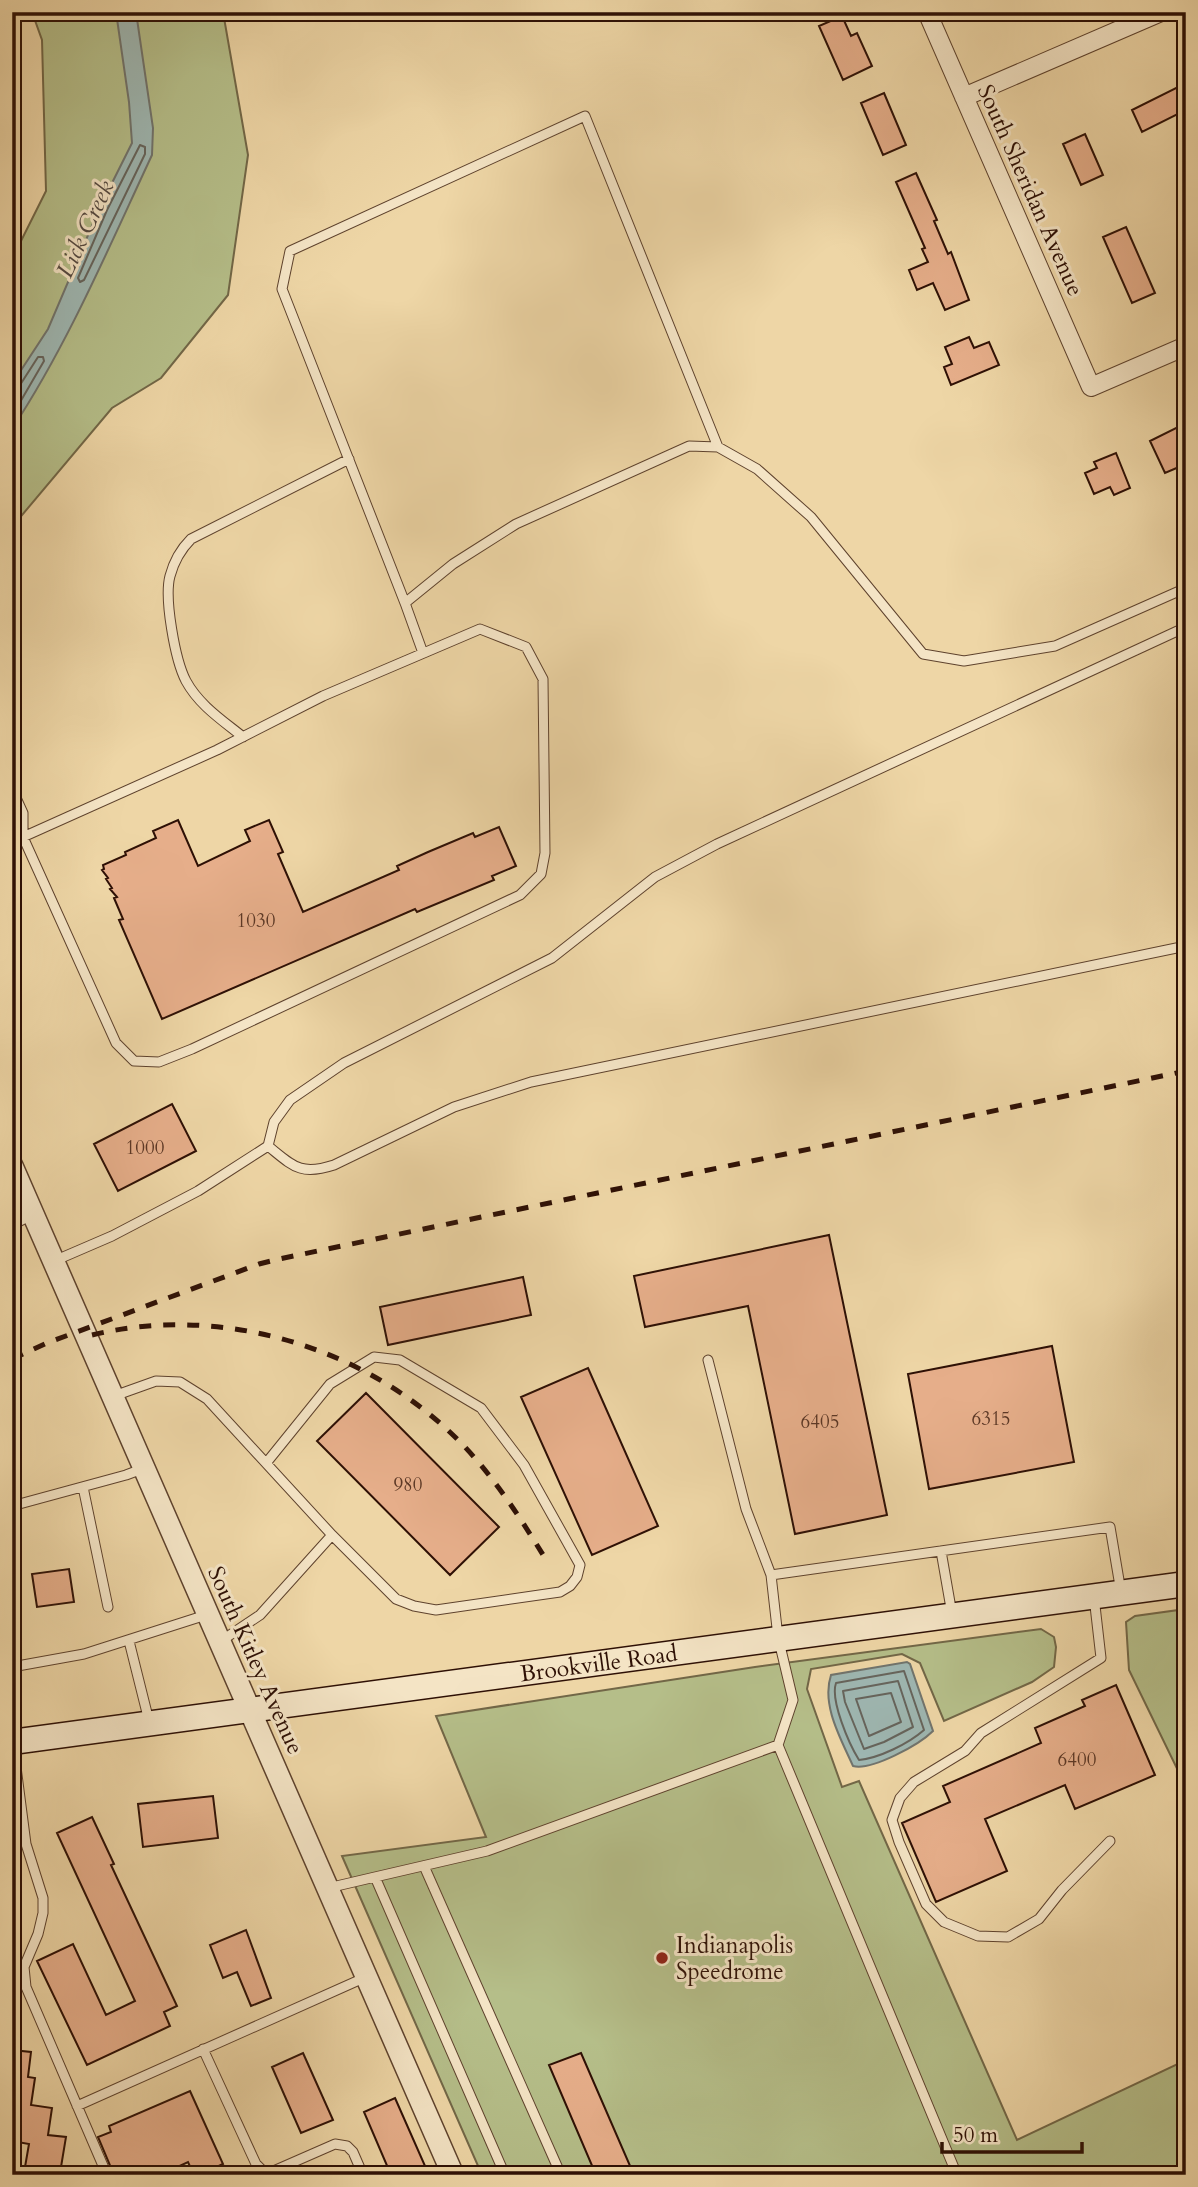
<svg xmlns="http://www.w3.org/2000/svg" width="1198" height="2187" font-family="Cardo,serif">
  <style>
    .green { fill: #b5be89; stroke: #726747; stroke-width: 2 }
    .water { fill: #9eb7b2; stroke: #71746d; stroke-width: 2 }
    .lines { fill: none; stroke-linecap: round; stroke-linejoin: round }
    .shore { stroke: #66645c; stroke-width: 2 }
    .building { fill: #e6ae8a; stroke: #2e1005; stroke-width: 2 }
    .service-casing { stroke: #5e422d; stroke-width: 11 }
    .minor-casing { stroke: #5e422d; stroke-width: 20 }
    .tertiary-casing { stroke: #5e422d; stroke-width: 24 }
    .secondary-casing { stroke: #2e1005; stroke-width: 27 }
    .service { stroke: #f4e4c5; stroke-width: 9 }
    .minor { stroke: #f4e4c5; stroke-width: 18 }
    .tertiary { stroke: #f4e4c5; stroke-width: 21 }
    .secondary { stroke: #f4e4c5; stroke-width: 24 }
    .rail { stroke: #2e1005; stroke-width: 5; stroke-dasharray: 12 12; stroke-linecap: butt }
    .poi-dot { fill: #8f2418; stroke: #f4e4c5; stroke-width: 2.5 }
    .labels { text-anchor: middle; stroke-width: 6; stroke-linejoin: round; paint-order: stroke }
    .number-label { font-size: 19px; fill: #5c3826 }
    .street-label { font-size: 23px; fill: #2e1005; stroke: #f4e4c5 }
    .poi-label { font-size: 23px; fill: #2e1005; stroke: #f4e4c5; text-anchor: start }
    .water-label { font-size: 24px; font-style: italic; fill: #554a42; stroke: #f4e4c5 }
  </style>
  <rect width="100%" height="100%" fill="#eed6a6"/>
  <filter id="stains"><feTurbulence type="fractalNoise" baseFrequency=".00286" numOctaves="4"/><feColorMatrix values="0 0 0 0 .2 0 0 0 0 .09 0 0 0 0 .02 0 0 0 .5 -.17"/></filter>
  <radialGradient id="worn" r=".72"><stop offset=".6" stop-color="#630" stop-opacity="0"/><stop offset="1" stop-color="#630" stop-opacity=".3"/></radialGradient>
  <path class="green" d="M32,12H223L248,155L228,295L161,378L112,408L12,527V259L46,191L42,40Z
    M1186,1609V1787L1129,1670L1126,1622L1135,1616Z
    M1041,1629L1054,1637L1056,1647L1054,1667L1032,1682L944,1721L920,1663L902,1654L811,1669L807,1689L842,1787L859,1781L1017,2140L1186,2060V2175H482L342,1856L486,1837L436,1716L755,1667Z"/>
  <path class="water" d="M116,12H136L153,128L152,155C109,247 68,344 12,429V384L48,329L100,207L132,143L129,102Z
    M907,1662L910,1664L933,1731C919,1745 871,1771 853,1766C841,1739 821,1705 831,1675Z"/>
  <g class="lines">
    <path class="shore" d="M140,145L145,147V154L84,280L80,282L78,278L107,210Z
      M12,387L20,385L38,357H43L44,361L12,416
      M904,1671L924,1730C908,1744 879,1758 859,1760C849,1744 830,1700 836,1683Z
      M898,1681L913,1727L884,1742L864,1749L845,1702L843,1691Z
      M891,1693L901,1722L869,1736L856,1699Z"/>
  </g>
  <path class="building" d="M842,16L851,36L857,33L872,66L843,80L819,26Z
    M1178,87L1186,103V110L1142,132L1132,110Z
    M884,93L906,145L883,155L861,103Z
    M1085,134L1103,175L1081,185L1063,144Z
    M916,173L937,220L934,221L948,254L951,252L969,300L945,310L933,283L917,290L909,270L928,262L922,249L925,248L896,182Z
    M1126,227L1155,293L1132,303L1103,237Z
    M969,337L974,348L989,342L999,365L951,385L944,367L952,364L945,347Z
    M1186,423V464L1165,473L1150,441Z
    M1116,453L1130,488L1114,495L1110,487L1094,494L1085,473L1097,468L1094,462Z
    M178,820L198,866L250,841L245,830L269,820L283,852L278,854L303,912L399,870L397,866L428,852L473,833L475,837L499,827L516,866L492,876L494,880L417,912L415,909L162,1019L119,920L123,919L114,898L117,897L110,889L112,888L106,879L108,878L102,870L104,869L103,865L126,855L125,852L156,838L153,831Z
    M172,1104L196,1151L118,1191L94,1144Z
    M829,1235L887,1515L795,1534L748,1306L645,1327L634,1276Z
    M523,1277L531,1315L388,1345L380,1307Z
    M1052,1346L1074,1462L929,1489L908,1374Z
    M588,1368L658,1526L592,1555L521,1397Z
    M366,1393L499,1527L450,1575L317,1441Z
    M69,1569L74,1602L37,1607L32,1574Z
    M1116,1685L1155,1775L1075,1809L1065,1785L985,1819L1007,1871L936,1902L902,1823L950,1802L943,1786L1041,1743L1035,1728L1085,1706L1082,1700Z
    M213,1796L218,1838L143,1847L138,1804Z
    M92,1817L114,1864L111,1865L177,2006L164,2012L170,2026L87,2065L37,1961L73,1944L106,2015L135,2001L57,1833Z
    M246,1930L271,1998L251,2006L237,1972L223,1978L210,1945Z
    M12,2050L31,2052L28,2077L35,2078L31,2105L52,2108L48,2135L66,2137L60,2173L25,2167L29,2144L12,2141L16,2115L12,2114Z
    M303,2053L333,2120L301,2133L272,2067Z
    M581,2053L634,2175H596L549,2065Z
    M190,2091L223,2164L199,2175H194L188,2162L160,2175H114L98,2137L111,2132L109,2126Z
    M395,2098L429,2175H391L364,2112Z"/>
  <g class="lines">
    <defs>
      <path id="service" d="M405,603L282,289L290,251L585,116L718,447
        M423,653L405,603L453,564L516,524L689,446L718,447L757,469L811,517L923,654L964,661L1055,646L1186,588
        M243,737C222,720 199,705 186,681C175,660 164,598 170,576C174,561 180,550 191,539L349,459
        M12,789L23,813V837L217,750L323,696L480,629L526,647L543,679L545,853L541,874L520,895L192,1049L159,1062L134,1061L116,1043L23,837L12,842
        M268,1146C293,1166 300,1176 334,1165L454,1107L531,1082L1186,946
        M12,1225L32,1215
        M54,1261L112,1236L198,1191L268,1146L274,1122L290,1100L344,1063L552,958L655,877L717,844L1186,627
        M708,1360L746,1509L771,1575
        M114,1396L156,1381L180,1382L207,1399L332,1535
        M83,1487L108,1607
        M12,1506L126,1475L142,1469
        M941,1551L952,1614
        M1094,1597L1101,1658L981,1733L965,1751L914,1782L900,1798L892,1820L899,1842L926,1904L944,1922L978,1936L1008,1937L1039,1919L1062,1890L1110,1841
        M129,1641L149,1721
        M221,1641L260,1615L332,1535L396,1599L414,1606L436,1610L560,1592L570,1586L577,1577L580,1565L524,1465L481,1408L400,1360L374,1357L330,1384L267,1462
        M12,1667L84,1654L206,1615
        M13,1744L26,1844L43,1898V1913L38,1934L24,1967L26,1987L107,2175
        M778,1745L793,1700L778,1637L771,1575L1110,1527L1121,1592
        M424,1866L561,2175
        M375,1877L487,1851L778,1745L957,2175
        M328,1888L375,1877L505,2175
        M203,2049L256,2164L262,2170L271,2172L335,2144L347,2146L353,2152L363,2175
        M77,2106L366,1977"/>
      <path id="minor" d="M927,12L1091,387L1186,346
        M964,97L1161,12"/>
      <path id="tertiary" d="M12,1166L453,2175"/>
      <g id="secondary">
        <path id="s1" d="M12,1742L1186,1584"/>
      </g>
    </defs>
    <use href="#service" class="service-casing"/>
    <use href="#minor" class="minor-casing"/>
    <use href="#tertiary" class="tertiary-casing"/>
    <use href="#secondary" class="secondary-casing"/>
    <use href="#service" class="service"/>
    <use href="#minor" class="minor"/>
    <use href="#tertiary" class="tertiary"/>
    <use href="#secondary" class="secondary"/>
    <path class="rail" d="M92,1335C224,1303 370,1348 464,1446C497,1481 523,1522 548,1563
      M12,1359L47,1343L259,1264L279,1259L1186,1071"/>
  </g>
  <circle class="poi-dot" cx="662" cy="1958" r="7"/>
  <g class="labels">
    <g class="number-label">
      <text x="256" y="927">1030</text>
      <text x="145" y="1154">1000</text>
      <text x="991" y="1425">6315</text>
      <text x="820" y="1428">6405</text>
      <text x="408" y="1491">980</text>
      <text x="1077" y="1766">6400</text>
    </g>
    <g class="street-label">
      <text transform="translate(1031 190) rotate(66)" y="8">South Sheridan Avenue</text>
      <text transform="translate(256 1660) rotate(66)" y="8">South Kitley Avenue</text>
      <text dy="8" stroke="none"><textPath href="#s1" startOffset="592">Brookville Road</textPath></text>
    </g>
    <g class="poi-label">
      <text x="676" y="1953">Indianapolis<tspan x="676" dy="26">Speedrome</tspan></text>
    </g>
    <g class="water-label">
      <text transform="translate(85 229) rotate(-65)" y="8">Lick Creek</text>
    </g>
  </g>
  <rect width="1198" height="2187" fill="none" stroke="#eed6a6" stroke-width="42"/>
  <rect x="14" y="14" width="1170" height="2159" fill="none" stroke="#2e1005" stroke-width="3.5"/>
  <rect x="21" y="21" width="1156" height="2145" fill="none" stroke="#2e1005" stroke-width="2"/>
  <path d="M942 2142v10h140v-10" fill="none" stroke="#2e1005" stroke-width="3.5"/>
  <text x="953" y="2142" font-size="21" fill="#2e1005" stroke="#f4e4c5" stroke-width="5" paint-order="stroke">50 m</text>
  <rect width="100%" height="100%" filter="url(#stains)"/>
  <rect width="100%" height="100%" fill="url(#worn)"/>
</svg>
